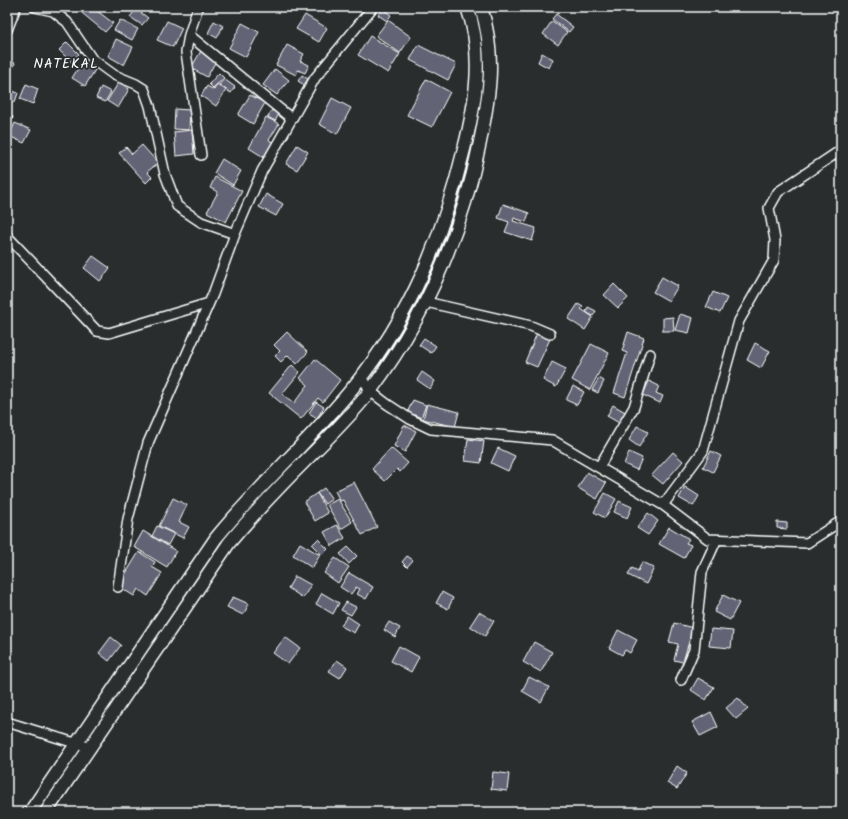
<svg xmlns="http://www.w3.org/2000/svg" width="848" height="819" font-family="Kalam,sans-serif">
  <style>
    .building { fill: #646476; stroke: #fff }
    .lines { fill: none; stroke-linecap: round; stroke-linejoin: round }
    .minor-casing { stroke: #fff; stroke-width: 12 }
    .secondary-casing { stroke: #fff; stroke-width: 15 }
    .minor { stroke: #2a2d2e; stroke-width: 9 }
    .secondary { stroke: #2a2d2e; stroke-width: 12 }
    .labels { text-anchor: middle; stroke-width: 3.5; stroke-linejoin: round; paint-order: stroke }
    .quarter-label { font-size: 14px; letter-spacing: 1px; fill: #fff; stroke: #2a2d2e }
  </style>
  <rect width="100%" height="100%" fill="#2a2d2e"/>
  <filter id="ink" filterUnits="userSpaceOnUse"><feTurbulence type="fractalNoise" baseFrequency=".025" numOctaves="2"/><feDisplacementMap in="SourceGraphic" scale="8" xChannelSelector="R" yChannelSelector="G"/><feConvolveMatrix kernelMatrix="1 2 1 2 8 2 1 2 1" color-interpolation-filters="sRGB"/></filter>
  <g filter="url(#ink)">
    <path class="building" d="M87,7H92L113,23L105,32L82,13Z
      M136,9L148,18L142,25L130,17Z
      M383,9L391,15L387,21L378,15Z
      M556,14L573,27L569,32L552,19Z
      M305,15L327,28L319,42L296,29Z
      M120,20L138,29L132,40L114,30Z
      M388,20L411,37L400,53L376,36Z
      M167,21L182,28L173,47L157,40Z
      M214,21L223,26L217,38L208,33Z
      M552,21L567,32L558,45L543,34Z
      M242,23L259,32L246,57L229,48Z
      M370,36L400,54L388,73L358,55Z
      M116,39L133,47L124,65L108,56Z
      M67,42L79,54L71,62L59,50Z
      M287,45L304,54L300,61L309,65L305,73L298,70L296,75L276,65Z
      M418,45L456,64L448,80L410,60Z
      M201,51L217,59L207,77L191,68Z
      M542,53L553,59L549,68L538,62Z
      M7,59L15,63L9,76L7,75Z
      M82,62L95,70L85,86L72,78Z
      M275,69L289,80L277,95L263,85Z
      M219,73L224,78L213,88L209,84Z
      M302,75L308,79L304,85L298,81Z
      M224,79L235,87L231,93L219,85Z
      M426,79L450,92L432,127L407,115Z
      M119,82L129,89L118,108L107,101Z
      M26,84L38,89L33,104L20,99Z
      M217,84L226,90L216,106L201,96L207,86L214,90Z
      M101,87L111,92L105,102L96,98Z
      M10,90L18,93L15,102L7,99Z
      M250,95L265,103L253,124L238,115Z
      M332,98L351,108L337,134L319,124Z
      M175,109L190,110L189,130L174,129Z
      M272,110L279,114L275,121L268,117Z
      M7,114L13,117L7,129Z
      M266,117L279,124L269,140L274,143L265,158L249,148Z
      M15,123L31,130L24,143L9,136Z
      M192,130L194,154L176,156L174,132Z
      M142,145L158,163L147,172L152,177L146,183L119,153L126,147L132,154Z
      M297,145L308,152L297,170L286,164Z
      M222,159L241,171L233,185L214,173Z
      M215,177L242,191L226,222L207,212L218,192L210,188Z
      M266,194L283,204L276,216L259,207Z
      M503,204L529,213L526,222L514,218L513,221L536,228L532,241L505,232L509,222L498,218Z
      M93,256L110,268L100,281L84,268Z
      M662,277L678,286L669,301L653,292Z
      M614,284L628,298L618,308L604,295Z
      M713,292L727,298L720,313L706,307Z
      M578,304L583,307L581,309L593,317L585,330L568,319Z
      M588,307L596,311L593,316L586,312Z
      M680,314L693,318L689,333L675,330Z
      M673,317L674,331H663V318Z
      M287,332L308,352L297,364L288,355L281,362L275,356L280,351L274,345Z
      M628,332L644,338L625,397L614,393L627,353L622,351Z
      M537,333L550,339L537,367L525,362Z
      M424,338L436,346L431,353L419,345Z
      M755,343L770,351L761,368L747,360Z
      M591,344L609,353L590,390L572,380Z
      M315,359L340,380L323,402L318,398L301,419L269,393L292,365L300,372L282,394L294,403L308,385L300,378Z
      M552,362L566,369L556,387L543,380Z
      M422,372L435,381L430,389L417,380Z
      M599,378L604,381L598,393L592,390Z
      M649,381L659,386L656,393L663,396L660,403L643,395Z
      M573,386L584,392L577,405L566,400Z
      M413,400L426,405L421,418L407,413Z
      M316,402L324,407L317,418L309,413Z
      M427,404L459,412L455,427L423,419Z
      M613,405L627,413L621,424L607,416Z
      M404,425L416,431L405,452L394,446Z
      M637,426L648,432L639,447L629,440Z
      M468,439L484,441L481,463L465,461Z
      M391,448L408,463L400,472L397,469L385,481L372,469Z
      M498,448L515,456L508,471L491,463Z
      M711,451L721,456L713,472L703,467Z
      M629,452L642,458L637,470L624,464Z
      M673,452L683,461L663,484L652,475Z
      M587,472L606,483L597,499L578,488Z
      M354,482L377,527L362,535L343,500L340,501L335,491Z
      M685,487L699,496L693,506L679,498Z
      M324,488L332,499L325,504L317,493Z
      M317,493L328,513L315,521L304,502Z
      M605,493L616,499L605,518L594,512Z
      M173,498L187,505L179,522L189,527L183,538L159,526Z
      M338,499L352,522L341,529L327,505Z
      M619,501L632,507L627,518L614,512Z
      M648,513L658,521L648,535L637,528Z
      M777,522L787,523V529L777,528Z
      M337,525L345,538L332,546L324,532Z
      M157,526L174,534L168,545L152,536Z
      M669,527L689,539L686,543L691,545L684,558L659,544Z
      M143,531L176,551L167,567L134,547Z
      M318,539L328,549L322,555L312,545Z
      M300,543L320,555L312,568L293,555Z
      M348,547L357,556L349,564L340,554Z
      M139,552L155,562L152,567L162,573L148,596L138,589L134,596L118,586Z
      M407,556L413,560L407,567L402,562Z
      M335,558L349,567L338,583L324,573Z
      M642,562L654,568L646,584L628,575L632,568L638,571Z
      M349,573L373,587L366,599L357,594L360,589L356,587L351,594L340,587Z
      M295,576L311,585L303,598L288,588Z
      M442,592L453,598L448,609L436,603Z
      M322,593L339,603L333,614L316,604Z
      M723,595L739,603L730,620L714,612Z
      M233,597L249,604L243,615L227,607Z
      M346,602L356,607L351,615L341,610Z
      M479,612L494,621L485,636L470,626Z
      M347,616L359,624L354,633L341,626Z
      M389,622L400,628L395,637L384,630Z
      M674,623L693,628L683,662L674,660L678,644L669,642Z
      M711,629L733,631L731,648L709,646Z
      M618,630L637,640L630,653L625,650L622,655L609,648Z
      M111,637L121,645L109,661L99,653Z
      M285,637L300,648L288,664L273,653Z
      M534,642L552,652L541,672L523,662Z
      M399,646L419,657L411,672L391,661Z
      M337,660L347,667L340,678L329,671Z
      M529,677L549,687L541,702L522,691Z
      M698,678L714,687L706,700L691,690Z
      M738,698L748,709L736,719L726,708Z
      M711,712L718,727L700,736L692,722Z
      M677,766L687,773L677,789L667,783Z
      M493,772L509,774L507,791L491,789Z"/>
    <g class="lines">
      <defs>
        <path id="minor" d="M35,7L53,11L67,22L92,59L114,75L136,84L144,89L150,106L165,174L177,206L201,222L235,234
          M198,7L189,35L186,52L201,155
          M7,30L16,7
          M189,35L292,119
          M7,236L97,331L109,333L209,303
          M426,302L531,326L550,334
          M362,376L370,391L387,404L410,419L431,429L552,440L663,505L708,539L807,543L841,521
          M599,467L634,407L650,354
          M663,505L703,451L739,321L774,260L775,240L769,208L778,192L841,150
          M118,587L128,519L148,443L213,294L235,234L262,171L315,78L373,7
          M681,680L694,650L702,572L716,541L709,539
          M7,722L91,748"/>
        <path id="secondary" d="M30,812L216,538C260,484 312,439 355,385C411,315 443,236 464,149C476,102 484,54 467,7
          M46,812L229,543C254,513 280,486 307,459C329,437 352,415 371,390C426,316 462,232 480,142C490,94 496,55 481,7"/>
      </defs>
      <use href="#minor" class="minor-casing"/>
      <use href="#secondary" class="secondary-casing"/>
      <use href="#minor" class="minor"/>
      <use href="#secondary" class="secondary"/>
    </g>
  </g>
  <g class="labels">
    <g class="quarter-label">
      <text x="66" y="68">NATEKAL</text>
    </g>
  </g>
  <rect width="848" height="819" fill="none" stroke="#2a2d2e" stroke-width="24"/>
  <rect x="12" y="12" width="824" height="795" fill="none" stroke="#fff" stroke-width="1.5" filter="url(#ink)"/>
</svg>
